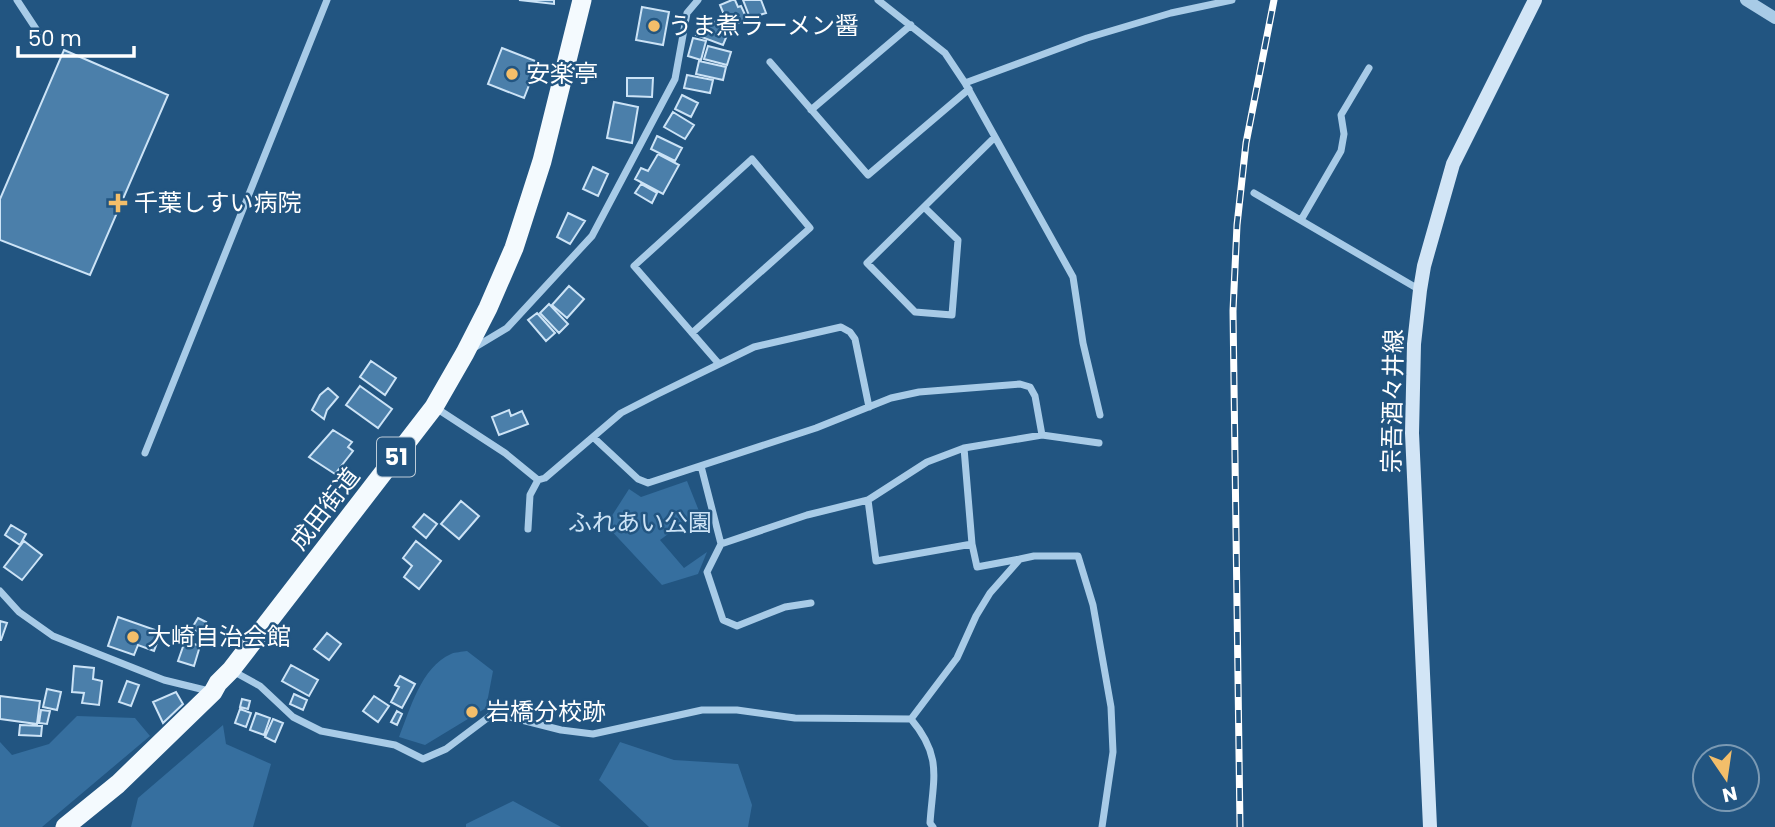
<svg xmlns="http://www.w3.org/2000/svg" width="1775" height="827" font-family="Poppins,'Noto Sans JP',sans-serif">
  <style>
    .green { fill: #366f9f }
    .building { fill: #4b7faa; stroke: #cce3f6; stroke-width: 2 }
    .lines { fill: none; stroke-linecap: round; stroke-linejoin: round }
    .minor { stroke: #a8cbe7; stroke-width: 7 }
    .tertiary { stroke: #a8cbe7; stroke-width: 12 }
    .secondary { stroke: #d2e5f6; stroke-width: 14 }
    .trunk { stroke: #f4fafe; stroke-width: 19 }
    .rail-casing { stroke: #fff; stroke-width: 7 }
    .rail { stroke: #225581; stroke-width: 4.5; stroke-dasharray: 13; stroke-linecap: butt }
    .poi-dot { fill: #f3be6a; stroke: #225581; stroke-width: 2.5 }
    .labels { text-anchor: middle; stroke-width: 5; stroke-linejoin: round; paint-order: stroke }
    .shield { fill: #225581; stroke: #bdccd9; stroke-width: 2 }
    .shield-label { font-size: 23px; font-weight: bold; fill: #fff }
    .poi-label { font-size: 24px; fill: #fff; stroke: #225581; text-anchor: start }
    .street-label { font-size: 24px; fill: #fff; stroke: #225581 }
    .park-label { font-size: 24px; fill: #cce3f6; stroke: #225581 }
  </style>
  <rect width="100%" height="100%" fill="#225581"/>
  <path class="green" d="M687,481L699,511L660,540L684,568L707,552L698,574L662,585L606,525L629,489L641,497Z
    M467,651L493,671L486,708L425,745L399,737C410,710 421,667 451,654C455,652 462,652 467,651Z
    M77,716L135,718L150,736L42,827H0V742L12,755L49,744Z
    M223,725L226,744L271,764L253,827H131L138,798Z
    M620,742L674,760L738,764L752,805L748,827H649L599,780Z
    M513,801L561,827H466V824Z"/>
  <path class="building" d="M519,0H554V4Z
    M732,0H735L738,7L741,6L747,19L729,27L720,5Z
    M743,0H761L766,13L750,18Z
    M642,7L669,12L663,45L636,40Z
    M702,17L730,28L723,45L696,35Z
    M693,38L706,41L701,60L688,56Z
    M708,46L731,52L727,65L704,59Z
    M502,48L538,62L524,98L488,84Z
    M64,50L168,95L90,275L0,240V199Z
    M699,61L726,67L723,80L696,74Z
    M687,75L713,80L710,93L684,88Z
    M627,78H653L652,97L627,96Z
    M682,95L698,103L691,117L675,109Z
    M614,102L638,107L632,143L607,138Z
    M673,112L694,125L685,139L664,127Z
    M657,136L682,148L675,161L651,149Z
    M658,154L679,165L663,194L635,179L641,168L648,171Z
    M593,167L608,174L598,196L583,189Z
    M641,184L657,193L652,203L635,193Z
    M568,213L585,221L570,244L557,237Z
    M569,286L584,299L567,318L552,305Z
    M549,304L568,324L559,333L540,313Z
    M537,313L555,333L546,341L528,320Z
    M371,361L396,378L385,395L360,377Z
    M360,386L392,409L378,428L346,405Z
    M328,388L338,397L327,410L324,419L312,410L320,395Z
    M509,410L511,416L522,411L528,424L499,435L492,417Z
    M333,430L352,442L348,447L353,451L335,474L309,457Z
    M461,501L479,516L459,539L441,524Z
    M424,514L437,524L426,538L413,527Z
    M11,525L26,534L20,545L5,535Z
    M24,541L42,555L22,580L4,567Z
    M416,541L441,561L419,589L404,577L412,566L403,558Z
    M118,617L161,632L154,651L138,645L134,655L108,646Z
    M198,618L206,622L200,633L192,628Z
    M0,621L7,623L1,640H0Z
    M327,633L341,644L329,660L314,649Z
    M185,641L200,646L194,666L178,661Z
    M291,665L318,680L309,696L282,681Z
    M74,666L94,668L93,679L102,681L99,705L82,703L84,693L72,692Z
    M400,676L415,684L402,708L391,702L399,687L395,685Z
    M127,681L139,685L131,706L119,702Z
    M47,689L61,692L57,710L43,707Z
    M176,692L183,704L163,723L153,702Z
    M294,694L307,700L303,710L290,704Z
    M0,696L40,701L37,724L0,719Z
    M374,696L389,706L378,722L363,711Z
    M242,699L250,701L248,709L240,707Z
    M240,709L251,713L246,727L235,723Z
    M41,710L50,711L47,724L39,723Z
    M397,711L402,714L397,725L391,722Z
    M256,713L270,718L264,735L250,730Z
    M273,719L283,723L275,742L265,737Z
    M20,725L42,726L41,736L19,735Z"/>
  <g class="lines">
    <path class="minor" d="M17,0L40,35
      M878,0L945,53L965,83L1073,277L1083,343L1100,415
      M770,62L868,175L969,89
      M965,83L1087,38L1171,13L1232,0
      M811,110L911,25
      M1254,193L1420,290
      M924,207L958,240L952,315L915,312L867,263L995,137
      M1301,220L1341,151L1344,134L1341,115L1369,68
      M692,333L810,228L752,159L634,266L719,364
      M472,349L507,328L592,236L675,79L687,13L698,0
      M436,408L505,453L538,480
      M593,437L638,479L648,483L816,428L891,398L919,392L1020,384L1030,387L1035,396L1042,435
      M964,448L972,544L977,567L1020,559
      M145,453L327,0
      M701,466L721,544L707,572L723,620L737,626L785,607L811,603
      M868,500L876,561L972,544
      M528,529L530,495L538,480L545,478L621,413L658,394L754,347L841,327L850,332L855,339L869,407
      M721,544L807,515L868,500L927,462L964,448L1042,435L1099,443
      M0,591L19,612L53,636L164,680L209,691
      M231,670L260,686L293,717L321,731L395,745L423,759L446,749L494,713L561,730L593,734L702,710H737L795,718L911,719L957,658L976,616L990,593L1020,559L1034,556H1078L1093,605L1111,707L1113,752L1102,827
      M911,719C943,757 933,778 930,823L933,827"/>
    <path class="tertiary" d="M1746,0L1775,18"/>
    <path class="secondary" d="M1430,827L1412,433L1414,344L1420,290L1424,266L1453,164L1535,0"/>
    <path class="trunk" d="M65,827L118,784L213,692L218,683L231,670L434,407L465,353L488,308L514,248L542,161L582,0"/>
    <defs>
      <path id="rail" d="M1240,827L1233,311L1237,225L1246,143L1274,0"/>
    </defs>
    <use href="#rail" class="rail-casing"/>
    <use href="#rail" class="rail"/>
  </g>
  <g class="poi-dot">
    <circle cx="654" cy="26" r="7"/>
    <circle cx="512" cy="74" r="7"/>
    <path d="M114.5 192.5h7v7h7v7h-7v7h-7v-7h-7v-7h7z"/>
    <circle cx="133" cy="637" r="7"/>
    <circle cx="472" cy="712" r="7"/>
  </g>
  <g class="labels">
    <rect class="shield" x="377" y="437.5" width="38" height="39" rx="5"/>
    <g class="shield-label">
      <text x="396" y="465">51</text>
    </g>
    <g class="poi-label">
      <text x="668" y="34">うま煮ラーメン醤</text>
      <text x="526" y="82">安楽亭</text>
      <text x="134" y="211">千葉しすい病院</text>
      <text x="147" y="645">大崎自治会館</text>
      <text x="486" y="720">岩橋分校跡</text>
    </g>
    <g class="street-label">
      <text transform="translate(1393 401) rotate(-89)" y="8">宗吾酒々井線</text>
      <text transform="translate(325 509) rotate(-52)" y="8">成田街道</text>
    </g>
    <g class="park-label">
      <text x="640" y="531">ふれあい公園</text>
    </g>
  </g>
  <g transform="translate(1726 778) rotate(167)"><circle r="33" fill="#225581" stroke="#7a99b3" stroke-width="2"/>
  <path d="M0-5L12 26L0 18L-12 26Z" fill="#f3be6a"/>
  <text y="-10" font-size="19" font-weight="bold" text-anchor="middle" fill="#ffffff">N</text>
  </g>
  <path d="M18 46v10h116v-10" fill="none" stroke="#ffffff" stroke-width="3.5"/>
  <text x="28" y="46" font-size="21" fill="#ffffff" stroke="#225581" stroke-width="5" paint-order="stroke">50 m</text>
</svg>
